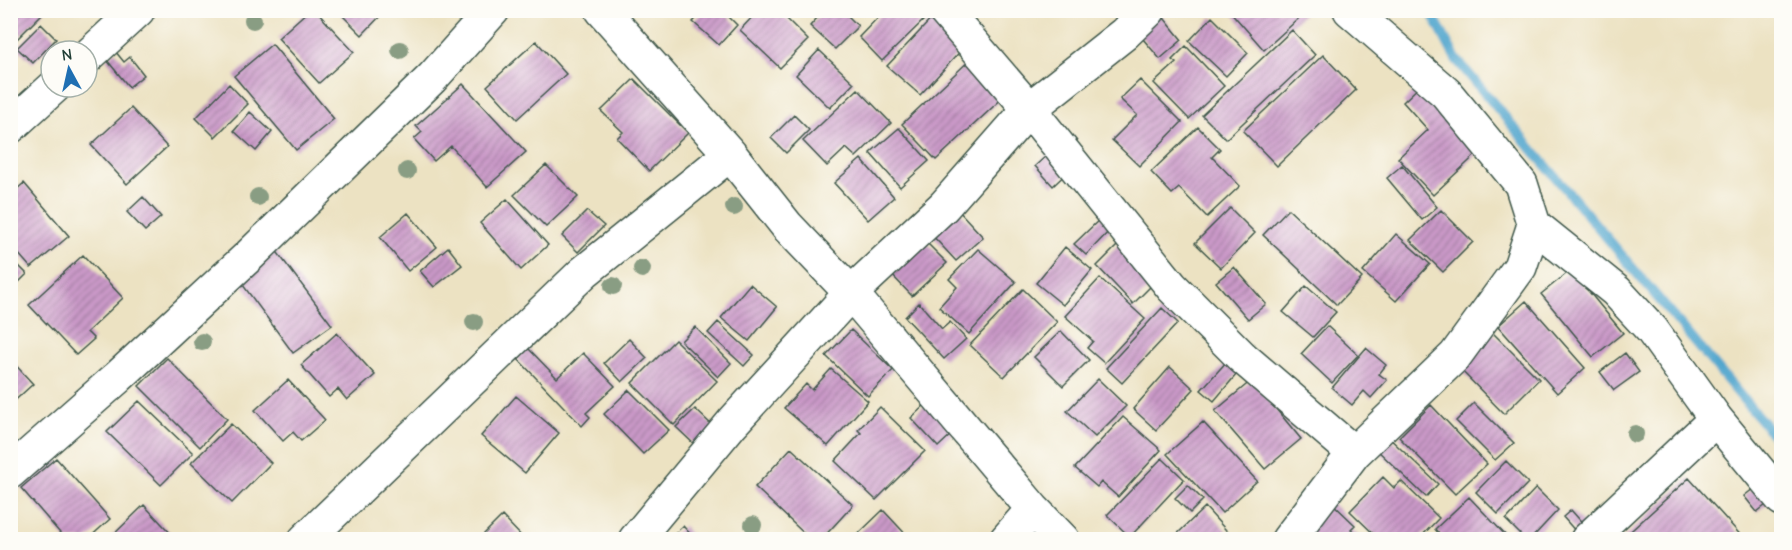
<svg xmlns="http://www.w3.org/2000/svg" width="1792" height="550" font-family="'Comic Neue',sans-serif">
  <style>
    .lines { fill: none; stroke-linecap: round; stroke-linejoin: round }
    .stream { stroke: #51a6cd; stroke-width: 10 }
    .building { fill: url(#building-hatch) }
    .minor-casing { stroke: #3e5649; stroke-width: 36 }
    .minor { stroke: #fff; stroke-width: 33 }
    .tree { fill: #899d83 }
  </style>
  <defs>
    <pattern id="building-hatch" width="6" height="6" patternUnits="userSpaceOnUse" patternTransform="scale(1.5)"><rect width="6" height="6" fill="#ca99c8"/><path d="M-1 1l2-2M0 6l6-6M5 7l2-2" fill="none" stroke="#a37ea3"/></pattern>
  </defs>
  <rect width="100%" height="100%" fill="#fdfcf7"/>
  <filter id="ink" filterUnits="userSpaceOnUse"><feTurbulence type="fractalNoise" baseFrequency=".0167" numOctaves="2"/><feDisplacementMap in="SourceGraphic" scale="12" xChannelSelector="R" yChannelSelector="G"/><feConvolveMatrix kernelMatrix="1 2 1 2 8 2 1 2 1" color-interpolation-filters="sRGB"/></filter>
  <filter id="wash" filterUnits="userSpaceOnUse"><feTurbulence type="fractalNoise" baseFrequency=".008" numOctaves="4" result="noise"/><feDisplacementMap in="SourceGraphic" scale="24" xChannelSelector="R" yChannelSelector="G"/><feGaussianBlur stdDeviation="1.35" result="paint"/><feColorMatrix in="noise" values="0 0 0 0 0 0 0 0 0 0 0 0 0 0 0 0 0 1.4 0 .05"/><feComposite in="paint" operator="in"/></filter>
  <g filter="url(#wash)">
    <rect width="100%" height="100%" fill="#ece2c2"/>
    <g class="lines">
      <path class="stream" d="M1430,10L1456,59L1782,445"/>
    </g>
    <g id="blocks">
      <path class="building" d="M10,10H46L10,46Z
        M309,10H315L354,52L319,83L278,38Z
        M337,10H386L362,35Z
        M704,10H722L737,25L719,45L693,22Z
        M759,10H778L808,40L780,68L740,30Z
        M824,10H842L858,26L835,49L810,26Z
        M885,10H922L928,16L882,61L859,37Z
        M1229,10H1308L1264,50Z
        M937,13L968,43L920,95L887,66Z
        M1160,13L1182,40L1160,59L1137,32Z
        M1212,17L1248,53L1226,76L1189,41Z
        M41,24L56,39L33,63L17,48Z
        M1292,30L1315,55L1226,139L1202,115Z
        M536,41L566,74L517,119L487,86Z
        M272,44L334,119L296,150L234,76Z
        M1186,46L1224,86L1189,119L1154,83L1176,63L1172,60Z
        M819,50L854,83L830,108L796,75Z
        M115,51L124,62L130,57L144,75L129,87L106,59Z
        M1323,55L1356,90L1277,166L1243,131Z
        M974,56L1009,92L936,160L902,124Z
        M634,79L688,133L649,171L617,138L623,132L601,111Z
        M1140,80L1182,122L1139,166L1112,140L1137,115L1120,99Z
        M1423,83L1483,148L1433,195L1398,158L1428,130L1403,102Z
        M229,84L248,104L215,137L196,118Z
        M463,84L526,152L487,187L451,146L434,161L414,139L422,132L416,126Z
        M858,89L891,123L856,157L846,148L827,166L803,141Z
        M131,108L167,147L127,184L91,145Z
        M250,112L272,132L256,151L234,131Z
        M794,115L809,130L786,153L771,138Z
        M1198,127L1220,149L1212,157L1240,186L1207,217L1179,188L1172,194L1151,172Z
        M899,128L929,161L900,187L870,153Z
        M1056,147L1074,166L1053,186L1035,166Z
        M861,159L894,197L868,220L834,183Z
        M546,165L578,197L546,227L514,195Z
        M1402,165L1437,207L1422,220L1387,178Z
        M24,183L69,236L31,268L10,244V195Z
        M143,197L161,217L145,231L127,212Z
        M507,199L548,245L521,270L480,223Z
        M1230,208L1255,233L1221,268L1195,243Z
        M1288,209L1362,278L1337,305L1263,235Z
        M958,210L983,237L956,261L931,234Z
        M1441,210L1473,242L1443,272L1410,240Z
        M587,211L604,226L578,252L562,236Z
        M408,213L437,247L408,271L380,237Z
        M1102,217L1112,228L1086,255L1074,244Z
        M1396,234L1430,264L1396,301L1363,272Z
        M1123,240L1160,277L1133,304L1097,266Z
        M926,242L947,263L912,296L891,274Z
        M448,247L462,265L434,287L420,271Z
        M1065,247L1092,270L1063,305L1036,283Z
        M275,249L332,325L293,353L237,277Z
        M978,249L1016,282L969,334L939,307L957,287L949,279Z
        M83,255L123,298L87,332L94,339L76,355L29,305Z
        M14,261L27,274L10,291V264Z
        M1234,267L1266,304L1248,319L1216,282Z
        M1571,270L1623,333L1593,357L1541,294Z
        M1100,278L1145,319L1104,363L1087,348L1093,341L1065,316Z
        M750,284L777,307L749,341L721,318Z
        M1306,286L1336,312L1313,337L1283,312Z
        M1023,289L1057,322L1004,377L970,345Z
        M1526,301L1585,368L1557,393L1498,326Z
        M919,303L942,329L950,322L966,339L944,359L905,317Z
        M1162,308L1178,323L1122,383L1106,368Z
        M718,322L754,355L744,366L708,333Z
        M1327,326L1358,355L1332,383L1301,354Z
        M695,327L731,363L718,377L681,341Z
        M851,330L893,370L868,396L826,356Z
        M1490,330L1539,379L1504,414L1455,364Z
        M1061,331L1089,360L1063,386L1034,357Z
        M337,333L375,375L347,400L338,389L329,397L301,365Z
        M629,339L647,358L622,382L604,363Z
        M675,340L717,381L674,425L632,383Z
        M528,348L557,378L583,353L615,386L586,413L590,417L582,426L517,358Z
        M1366,348L1386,365L1379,374L1387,380L1371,398L1364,391L1352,405L1332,388Z
        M1625,353L1639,372L1614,390L1600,372Z
        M167,358L227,419L200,447L139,386Z
        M10,359L33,384L10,405Z
        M1229,359L1241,369L1214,401L1201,390Z
        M1170,367L1194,389L1156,430L1133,409Z
        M831,369L868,401L828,446L784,408L806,384L812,390Z
        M1098,379L1126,406L1095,437L1067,411Z
        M288,380L325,420L301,441L293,432L283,441L255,410Z
        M1252,380L1301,439L1265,469L1215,411Z
        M629,390L669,430L643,454L604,414Z
        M516,396L559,433L525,473L481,436Z
        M139,401L193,453L161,485L107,432Z
        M928,402L955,431L938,447L911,418Z
        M1474,403L1514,443L1495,460L1456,421Z
        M1431,405L1487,464L1455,494L1399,437Z
        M880,407L925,451L876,500L835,461L861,433L858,430Z
        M695,409L715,428L697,447L676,427Z
        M1123,417L1161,450L1118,497L1101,482L1097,487L1075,468Z
        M1203,422L1257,481L1222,513L1167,454Z
        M231,424L271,463L232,503L191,463Z
        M1385,434L1438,484L1426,497L1373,446Z
        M791,448L853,505L821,540H811L755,487Z
        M56,458L110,519L87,540H66L21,488Z
        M1162,458L1184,479L1130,537L1107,515Z
        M1506,461L1528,483L1498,514L1476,492Z
        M1383,477L1394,488L1401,481L1439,518L1418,540H1380L1350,511Z
        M1689,478L1745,540H1621Z
        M1188,485L1203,500L1190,513L1175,498Z
        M1758,485L1771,501L1757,512L1744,496Z
        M1536,488L1558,510L1530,540H1526L1506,520Z
        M1469,497L1510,540H1444L1435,529Z
        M1330,501L1355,525L1351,529L1363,540H1304Z
        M144,505L177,540H108Z
        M1205,507L1235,540H1171Z
        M883,510L911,540H858L855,537Z
        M1571,510L1586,527L1578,534L1563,517Z
        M502,516L525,540H478Z
        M683,526L696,540H668Z"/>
    </g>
  </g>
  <g filter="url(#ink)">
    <use href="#blocks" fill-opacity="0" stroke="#3e5649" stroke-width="1.5"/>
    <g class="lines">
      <defs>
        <path id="minor" d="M602,10L730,154L787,226L851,293L1033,509L1063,540
          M944,10L1029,109L1172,287L1242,357L1354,453
          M1350,10L1446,93L1521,184L1534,225
          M87,57L138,10
          M10,127L54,87
          M10,472L117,378L250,255L432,78L493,10
          M305,540L584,272L730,154
          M635,540L733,422L851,293L944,206L1029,109L1124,34L1149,10
          M1006,540L1033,509
          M1288,540L1354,453L1455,356L1520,267L1534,225L1616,291L1652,330L1716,419L1782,499
          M1587,540L1716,419"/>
      </defs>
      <use href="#minor" class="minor-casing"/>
      <use href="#minor" class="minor"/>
    </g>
    <g class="tree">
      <circle cx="253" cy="20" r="9"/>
      <circle cx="400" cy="50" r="9"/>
      <circle cx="407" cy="171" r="9"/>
      <circle cx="258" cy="197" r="9"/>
      <circle cx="734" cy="207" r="9"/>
      <circle cx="642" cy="269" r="9"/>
      <circle cx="613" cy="286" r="9"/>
      <circle cx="474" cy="322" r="9"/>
      <circle cx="202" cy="342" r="9"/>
      <circle cx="1635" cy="434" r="9"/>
      <circle cx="753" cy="525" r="9"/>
    </g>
  </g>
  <rect width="1792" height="550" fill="none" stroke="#fdfcf7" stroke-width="36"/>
  <g transform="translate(69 69) rotate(352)"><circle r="28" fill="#fdfcf7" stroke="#a4b0a9" stroke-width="1.5"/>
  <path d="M0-4.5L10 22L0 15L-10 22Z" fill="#1f6fb2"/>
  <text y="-9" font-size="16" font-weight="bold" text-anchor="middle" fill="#1f3d34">N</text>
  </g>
</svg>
